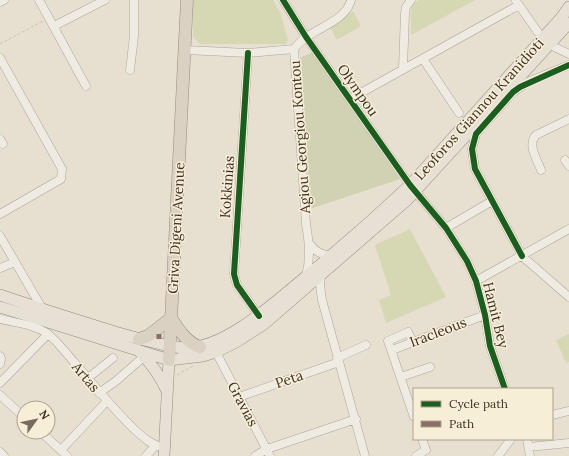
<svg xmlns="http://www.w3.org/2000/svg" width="569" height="456" font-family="Lora,serif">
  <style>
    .green { fill: #d6d7b3 }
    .cemetery { fill: #d1d1b3 }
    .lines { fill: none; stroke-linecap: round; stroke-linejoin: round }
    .minor-casing { stroke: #ada599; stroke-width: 9 }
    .major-casing { stroke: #928b80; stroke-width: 12 }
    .highway-casing { stroke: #928b80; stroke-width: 13 }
    .path { stroke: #c8c2b9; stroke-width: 1; stroke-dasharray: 3 2; stroke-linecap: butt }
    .minor { stroke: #efebe3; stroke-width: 8 }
    .major { stroke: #e6e1d4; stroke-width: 11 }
    .highway { stroke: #dad1c2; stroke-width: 12 }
    .quiet { stroke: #8d6e63; stroke-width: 5; stroke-dasharray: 10 5; stroke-linecap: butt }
    .cycleway-casing { stroke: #f7eed8; stroke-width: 8 }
    .cycleway { stroke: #1b5e20; stroke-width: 6 }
    .labels { text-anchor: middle; stroke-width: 3; stroke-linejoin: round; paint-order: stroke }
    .street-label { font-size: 14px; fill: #3d2e20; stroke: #f7eed8 }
  </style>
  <rect width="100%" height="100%" fill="#e7e0d1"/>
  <path class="green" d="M193,0H273L280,12L288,40L286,44H200L193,37Z
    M419,0H475L411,35V5Z
    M353,11L361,26L337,40L329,26Z
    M410,229L446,297L386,323L379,300L391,295L375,245Z
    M569,334V362L566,363L556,340Z"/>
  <path class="cemetery" d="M314,52L400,179L310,209L301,57Z"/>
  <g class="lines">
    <defs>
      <path id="minor" d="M39,0L86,86
        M283,0L306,37L410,185L446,228L467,261L476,281L485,315L490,346L505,389
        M516,1L542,38
        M0,2L4,0
        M54,26L105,0
        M550,45L569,54
        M185,50L248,53L294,49
        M248,53L234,274L237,285L259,316
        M0,58L62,169L61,179L0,214
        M423,59L459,113
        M569,65L528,82L513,92L476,134L472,149L475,169L522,256L569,297
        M403,68L405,13L406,7L411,0
        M130,70L134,36V0
        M350,99L519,5
        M0,139L3,144
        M565,160L569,166
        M541,170C537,160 527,144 536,135L569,119
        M446,228L492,201
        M0,236L43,310
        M310,244C315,252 321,254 331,256
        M0,268L15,262
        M306,276C311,258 309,242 306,224L294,49C298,44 303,39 308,36C323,26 347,18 351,0
        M321,276L320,285L322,300L365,456
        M476,281L569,229
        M0,319C16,323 33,324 47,333C57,341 66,353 74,362C94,385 112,408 134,429C144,438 151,445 165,448
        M413,342L408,332L388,341L414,417
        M392,350L485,315
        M216,352L270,456
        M0,356L1,359L0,364
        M337,358L366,345
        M401,377L430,367
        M88,378L113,358
        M0,383L48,334
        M99,393L116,381L140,360
        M0,395L24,417
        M239,397L339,362
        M552,415L569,411
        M41,432L67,456
        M527,439L530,456
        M529,447L569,443
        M61,450L107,401
        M0,452L4,456
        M146,456L155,446
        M255,456L267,449L356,419
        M416,456L426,450L422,439
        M498,456L511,439"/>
      <path id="major" d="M0,295C38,308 76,320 115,332C132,337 148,341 165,345C172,346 179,348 186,348C227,348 277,300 308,275C343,246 377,216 410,185L561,18L569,7
        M0,307L169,360L203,356L216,352L236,342L264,324L407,200L569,23
        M140,352C152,364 160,376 167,391
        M164,456L169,360"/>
      <path id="highway" d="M171,318C178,329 187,343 200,347
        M139,339L148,336L171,318
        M169,360L187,0"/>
    </defs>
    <use href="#minor" class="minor-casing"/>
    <use href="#major" class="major-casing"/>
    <use href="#highway" class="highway-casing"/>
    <path class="path" d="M0,44L43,21
      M177,375L193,366"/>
    <use href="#minor" class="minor"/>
    <use href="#major" class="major"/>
    <use href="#highway" class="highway"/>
    <path class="quiet" d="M159,339V334"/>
    <defs>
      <path id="cycleway" d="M283,0L306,37L410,185L446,228L467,261L476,281L485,315L490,346L505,389
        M248,53L234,274L237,285L259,316
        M522,256L475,169L472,149L476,134L513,92L520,87L569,65"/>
    </defs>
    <use href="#cycleway" class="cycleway-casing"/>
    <use href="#cycleway" class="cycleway"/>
  </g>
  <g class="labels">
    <g class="street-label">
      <text transform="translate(358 90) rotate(55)" y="5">Olympou</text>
      <text transform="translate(479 109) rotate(-48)" y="5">Leoforos Giannou Kranidioti</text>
      <text transform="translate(300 137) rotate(-94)" y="5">Agiou Georgiou Kontou</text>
      <text transform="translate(227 187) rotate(-86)" y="5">Kokkinias</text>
      <text transform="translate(176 228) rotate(-87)" y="5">Griva Digeni Avenue</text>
      <text transform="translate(496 315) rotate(76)" y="5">Hamit Bey</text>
      <text transform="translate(438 332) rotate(-21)" y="5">Iracleous</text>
      <text transform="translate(86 377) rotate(50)" y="5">Artas</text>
      <text transform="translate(289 379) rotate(-19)" y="5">Peta</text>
      <text transform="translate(243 404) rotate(62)" y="5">Gravias</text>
    </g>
  </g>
  <rect x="413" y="388" width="140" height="52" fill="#f7eed8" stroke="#ada18e"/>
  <rect x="421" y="401" width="20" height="6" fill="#1b5e20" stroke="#ada18e"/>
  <text x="449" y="408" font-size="12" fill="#3d2e20">Cycle path</text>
  <rect x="421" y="421" width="20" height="6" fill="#8d6e63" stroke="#ada18e"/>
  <text x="449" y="428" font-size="12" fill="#3d2e20">Path</text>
  <g transform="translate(36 420) rotate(57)"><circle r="19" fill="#f7eed8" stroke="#ada18e"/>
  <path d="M0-3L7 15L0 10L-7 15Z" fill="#786c5e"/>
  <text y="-6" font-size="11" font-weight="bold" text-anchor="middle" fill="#3d2e20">N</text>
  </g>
</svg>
